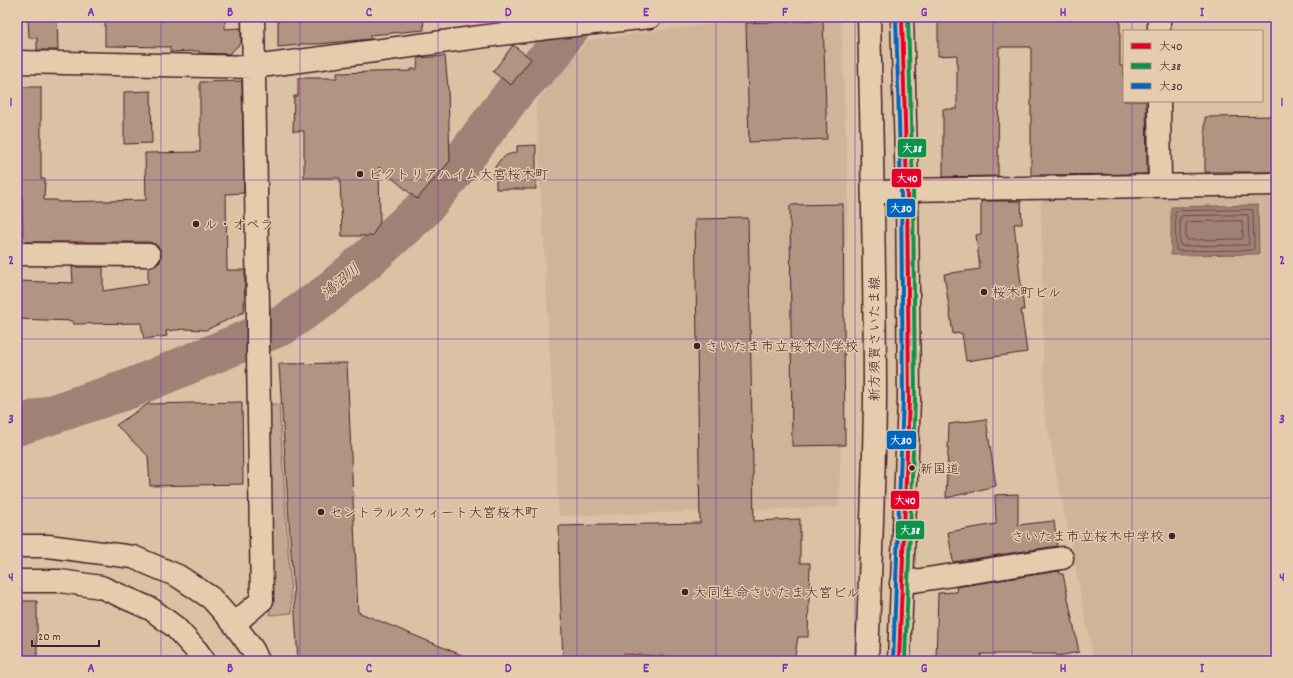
<svg xmlns="http://www.w3.org/2000/svg" width="1293" height="678" font-family="Dekko,'Klee One',sans-serif">
  <style>
    .built { fill: #cfb49a }
    .green { fill: #c3a790; stroke: #86635e }
    .water { fill: #a18174; stroke: #7e5a57 }
    .lines { fill: none; stroke-linecap: round; stroke-linejoin: round }
    .shore { stroke: #6d4648; stroke-width: 1 }
    .river { stroke: #a18174; stroke-width: 40 }
    .building { fill: #b29482; stroke: #4a1f2b }
    .minor-casing { stroke: #4a1f2b; stroke-width: 25 }
    .major-casing { stroke: #4a1f2b; stroke-width: 25 }
    .minor { stroke: #e4ccac; stroke-width: 22 }
    .major { stroke: #e4ccac; stroke-width: 22 }
    .bus-1-casing { stroke: #e4ccac; stroke-width: 7 }
    .bus-2-casing { stroke: #e4ccac; stroke-width: 7 }
    .bus-3-casing { stroke: #e4ccac; stroke-width: 7 }
    .bus-1 { stroke: #e4002b; stroke-width: 4 }
    .bus-2 { stroke: #0b924b; stroke-width: 4 }
    .bus-3 { stroke: #0065bd; stroke-width: 4 }
    .grid { fill: none; stroke: #7b2cbf; stroke-width: 1; stroke-opacity: 0.55 }
    .poi-dot { fill: #4a1f2b; stroke: #e4ccac; stroke-width: 1.5 }
    .labels { text-anchor: middle; stroke-width: 3; stroke-linejoin: round; paint-order: stroke }
    .bus-label { font-size: 13px; fill: #4a1f2b; stroke: #e4ccac; text-anchor: start }
    .poi-label { font-size: 14px; fill: #4a1f2b; stroke: #e4ccac; text-anchor: start }
    .street-label { font-size: 14px; fill: #4a1f2b; stroke: #e4ccac }
    .water-label { font-size: 15px; font-style: italic; fill: #5b333a; stroke: #e4ccac }
    .line-badge { stroke: #e4ccac; stroke-width: 1.5 }
    .badge-label { font-size: 11px; text-anchor: middle; font-weight: bold; fill: #fff }
    .neatline { fill: none; stroke: #7b2cbf; stroke-width: 1.5 }
    .grid-label { font-size: 13px; text-anchor: middle; font-weight: bold; fill: #7b2cbf }
  </style>
  <rect width="100%" height="100%" fill="#dbc2a4"/>
  <filter id="ink" filterUnits="userSpaceOnUse"><feTurbulence type="fractalNoise" baseFrequency=".025" numOctaves="2"/><feDisplacementMap in="SourceGraphic" scale="8" xChannelSelector="R" yChannelSelector="G"/><feConvolveMatrix kernelMatrix="1 2 1 2 8 2 1 2 1" color-interpolation-filters="sRGB"/></filter>
  <g filter="url(#ink)">
    <path class="built" d="M764,17H841L848,186L839,507L559,516L536,103L588,40Z
      M1276,193V660L1094,661L1044,411L1041,194Z"/>
    <path class="green" d="M266,404H279L292,613L270,615Z"/>
    <path class="water" d="M1258,205L1259,254L1171,255V207Z"/>
    <g class="lines">
      <path class="shore" d="M1253,210L1254,248L1253,250L1177,251L1176,250L1175,213L1176,211Z
        M1248,215L1249,243L1248,245L1182,246L1180,245V218L1181,216Z
        M1242,221L1243,237L1242,239L1188,240L1186,239V223L1187,222Z"/>
      <path class="river" d="M17,426L129,389L283,325L327,294L369,258L421,211L452,174L516,90L553,53L561,38L579,17"/>
    </g>
    <path class="building" d="M28,17H57L58,50H37V38H29Z
      M105,17H225V29L241,28V43L229,54L199,53V51L170,52V47L105,46Z
      M278,17H423L424,30L370,35L371,39L318,44H300V45L278,47Z
      M938,17H1120V66H1124V101H1146L1147,174L1031,175V47H999L998,176L943,177V109H957V55L938,56Z
      M823,20L827,139L749,142L746,23Z
      M513,45L531,59L511,85L493,72Z
      M445,56L448,88L450,161L417,199L379,167L380,222L372,236H342L340,178H304V131H293L294,96H298V78H337V73L411,71V69H417L418,58Z
      M242,81L244,193L226,194L227,270H245L244,312L206,330L185,329L166,331L167,336L144,339L141,323L73,324V321L17,319V281L73,283L72,267H103V291L148,284V268L155,266L160,262L161,255L160,249L155,244L149,242H23L22,197H17V87H41V179H45L44,200H57V202L146,200L145,153L200,152V82Z
      M151,91L152,143L124,144V92Z
      M1276,116V172H1205V117Z
      M536,145V189H496V178L493,176L495,167L500,160L507,155L517,152V146Z
      M981,201H1021L1022,224H1014L1024,310H1021L1027,352L966,361L962,333L953,334L944,274L980,269L976,235L981,234Z
      M843,204L845,445L792,446L790,205Z
      M748,218L754,521L800,519V563H810L808,637H798L795,655L792,661H676V657L624,654V661H563L560,585L559,526L700,523L695,219Z
      M347,363L358,612L476,661H298L279,364Z
      M242,402L243,484L150,486L148,456L116,425L148,404Z
      M986,419L996,486L946,498L949,424Z
      M1018,494V525L1054,521L1057,546L953,562L948,532L996,524L995,495Z
      M1059,571L1060,574H1063L1079,652L1057,656L1056,654H981V661H936L938,593L957,592L956,587Z
      M17,601H37V661H17Z"/>
    <g class="lines">
      <defs>
        <path id="minor" d="M1159,17V31
          M17,62L254,67L547,28L650,17
          M1159,101L1160,186
          M873,193L907,190L1276,184
          M17,254L149,255
          M17,546H48L133,557L178,576L211,598L234,624L253,650L258,661
          M17,581H60L101,587L151,609L175,627L197,651L204,661
          M901,583L1062,558
          M234,624L262,600L258,354V304L253,17"/>
        <path id="major" d="M867,661C870,574 874,486 875,399C875,272 872,144 869,17
          M899,661L909,399L907,190L902,17"/>
      </defs>
      <use href="#minor" class="minor-casing"/>
      <use href="#major" class="major-casing"/>
      <use href="#minor" class="minor"/>
      <use href="#major" class="major"/>
      <defs>
        <path id="bus-1" d="M899,661L909,399L907,190L902,17"/>
        <path id="bus-2" d="M905,661L915,399L913,190L908,17"/>
        <path id="bus-3" d="M893,661L903,399L901,190L896,17"/>
      </defs>
      <use href="#bus-1" class="bus-1-casing"/>
      <use href="#bus-2" class="bus-2-casing"/>
      <use href="#bus-3" class="bus-3-casing"/>
      <use href="#bus-1" class="bus-1"/>
      <use href="#bus-2" class="bus-2"/>
      <use href="#bus-3" class="bus-3"/>
    </g>
  </g>
  <path class="grid" d="M161,17V661M300,17V661M438,17V661M577,17V661M716,17V661M855,17V661M993,17V661M1132,17V31M1132,101V661M17,180H1276M17,339H1276M17,498H1276"/>
  <g class="poi-dot">
    <circle cx="360" cy="174" r="4"/>
    <circle cx="196" cy="224" r="4"/>
    <circle cx="984" cy="292" r="4"/>
    <circle cx="697" cy="346" r="4"/>
    <circle cx="912" cy="468" r="3.5"/>
    <circle cx="321" cy="512" r="4"/>
    <circle cx="1172" cy="536" r="4"/>
    <circle cx="685" cy="592" r="4"/>
  </g>
  <g class="labels">
    <g class="bus-label">
      <text x="920" y="473">新国道</text>
    </g>
    <g class="poi-label">
      <text x="368" y="179">ビクトリアハイム大宮桜木町</text>
      <text x="204" y="229">ル・オペラ</text>
      <text x="992" y="297">桜木町ビル</text>
      <text x="705" y="351">さいたま市立桜木小学校</text>
      <text x="329" y="517">セントラルスウィート大宮桜木町</text>
      <text x="1164" y="541" text-anchor="end">さいたま市立桜木中学校</text>
      <text x="693" y="597">大同生命さいたま大宮ビル</text>
    </g>
    <g class="street-label">
      <text transform="translate(874 339) rotate(-90)" y="5">新方須賀さいたま線</text>
    </g>
    <g class="water-label">
      <text transform="translate(340 281) rotate(-40)" y="5">鴻沼川</text>
    </g>
  </g>
  <g class="line-badge">
    <rect x="897" y="138" width="30" height="20" rx="4" fill="#0b924b"/>
    <rect x="891" y="168" width="31" height="20" rx="4" fill="#e4002b"/>
    <rect x="886" y="198" width="30" height="20" rx="4" fill="#0065bd"/>
    <rect x="886" y="430" width="31" height="20" rx="4" fill="#0065bd"/>
    <rect x="890" y="490" width="30" height="20" rx="4" fill="#e4002b"/>
    <rect x="895" y="520" width="30" height="20" rx="4" fill="#0b924b"/>
  </g>
  <g class="badge-label">
    <text x="912" y="152">大38</text>
    <text x="907" y="182">大40</text>
    <text x="901" y="212">大30</text>
    <text x="901" y="444">大30</text>
    <text x="905" y="504">大40</text>
    <text x="910" y="534">大38</text>
  </g>
  <rect width="1293" height="678" fill="none" stroke="#e4ccac" stroke-width="44"/>
  <rect x="1123" y="30" width="140" height="72" fill="#e4ccac" stroke="#a68778"/>
  <rect x="1131" y="43" width="20" height="6" fill="#e4002b" stroke="#a68778"/>
  <text x="1159" y="50" font-size="12" fill="#4a1f2b">大40</text>
  <rect x="1131" y="63" width="20" height="6" fill="#0b924b" stroke="#a68778"/>
  <text x="1159" y="70" font-size="12" fill="#4a1f2b">大38</text>
  <rect x="1131" y="83" width="20" height="6" fill="#0065bd" stroke="#a68778"/>
  <text x="1159" y="90" font-size="12" fill="#4a1f2b">大30</text>
  <path d="M32 640v6h67v-6" fill="none" stroke="#4a1f2b" stroke-width="2"/>
  <text x="38" y="640" font-size="12" fill="#4a1f2b" stroke="#e4ccac" stroke-width="3" paint-order="stroke">20 m</text>
  <rect x="22" y="22" width="1249" height="634" class="neatline"/>
  <g class="grid-label">
    <text x="91" y="16">A</text>
    <text x="230" y="16">B</text>
    <text x="369" y="16">C</text>
    <text x="508" y="16">D</text>
    <text x="646" y="16">E</text>
    <text x="785" y="16">F</text>
    <text x="924" y="16">G</text>
    <text x="1063" y="16">H</text>
    <text x="1202" y="16">I</text>
    <text x="11" y="106">1</text>
    <text x="1282" y="106">1</text>
    <text x="11" y="264">2</text>
    <text x="1282" y="264">2</text>
    <text x="11" y="423">3</text>
    <text x="1282" y="423">3</text>
    <text x="11" y="581">4</text>
    <text x="1282" y="581">4</text>
    <text x="91" y="672">A</text>
    <text x="230" y="672">B</text>
    <text x="369" y="672">C</text>
    <text x="508" y="672">D</text>
    <text x="646" y="672">E</text>
    <text x="785" y="672">F</text>
    <text x="924" y="672">G</text>
    <text x="1063" y="672">H</text>
    <text x="1202" y="672">I</text>
  </g>
</svg>
